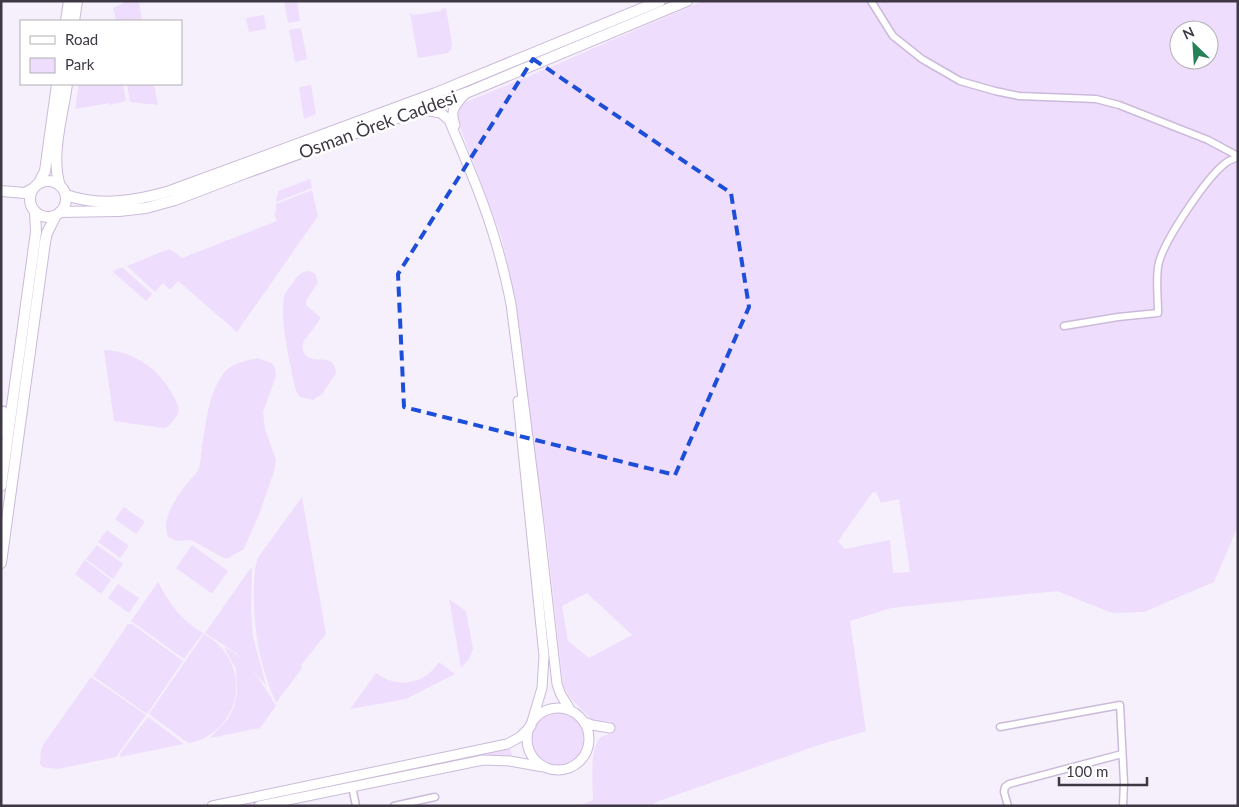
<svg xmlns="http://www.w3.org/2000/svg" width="1239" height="807" font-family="Lato,sans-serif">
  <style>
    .green { fill: #efddfd; fill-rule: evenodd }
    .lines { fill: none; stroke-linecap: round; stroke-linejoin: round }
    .street-casing { stroke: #cbbad9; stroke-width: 9 }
    .secondary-casing { stroke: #cbbad9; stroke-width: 11 }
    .primary-casing { stroke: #cbbad9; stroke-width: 12 }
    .street { stroke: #fff; stroke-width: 6 }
    .secondary { stroke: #fff; stroke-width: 9 }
    .primary { stroke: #fff; stroke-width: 10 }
    .marked { fill: none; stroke: #1d4ed8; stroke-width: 4; stroke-dasharray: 10 6; stroke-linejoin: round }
    .labels { text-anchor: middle; stroke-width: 5; stroke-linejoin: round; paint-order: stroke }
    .street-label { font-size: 18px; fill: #3e3844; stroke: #fff }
  </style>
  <rect width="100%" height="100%" fill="#f6f0fc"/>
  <path class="green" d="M128,1H139L142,21H116L113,8Z
    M284,1H297L300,21L288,23Z
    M703,1H1238V526L1214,582L1144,612L1112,613L1057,591L891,608L850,621L866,731L819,745L659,801L650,806H579L593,800C593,786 589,749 600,738C604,735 610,734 614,732L610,721L599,722L591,719L570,698L563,685L546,530L537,474L515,296L501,236L456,117L457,111L463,103C544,71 623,35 703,1ZM1179,30H1209V60H1179ZM876,492L881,503L899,499L910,572L893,573L890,540L845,549L838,541L872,493ZM587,593L632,635L589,658L568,641L562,606Z
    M446,8L452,44L451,50L448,53L418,58L410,13L413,15L441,11V9Z
    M264,15L266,29L249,32L246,18Z
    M301,28L307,59L295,62L289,30Z
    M79,84H123L126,101L110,105V103L75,109Z
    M127,84H154L158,105L130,102Z
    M311,85L316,114L304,119L299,87Z
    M310,179L312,188L276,202L278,191Z
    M312,190L318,216L237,332L178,281L170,290L163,283L155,292L127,266L169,249L179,255L182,258L277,221L274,214L276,212V204Z
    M119,268H123L152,294L146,301L114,273L113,271Z
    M310,271L315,274L318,282L307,299L306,305L321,318C316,326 309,333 304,341C300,348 304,357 313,359C325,360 335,358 336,373L322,394L313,400L300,397L296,391C291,369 278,315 285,294C287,290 291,285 294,281C298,275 302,271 310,271Z
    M105,350C135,351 161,371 174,397C179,406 181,410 175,418C171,423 169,427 164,428L114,421L104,351Z
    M257,358L272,363L275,368L276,376L263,412L265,429L276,460L274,471L260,512L244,549L226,559L191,540L177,541L168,537C161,519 175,499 186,485C189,480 196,475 198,470C201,464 201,454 202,447C206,423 208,395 223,374C229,364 246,361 257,358Z
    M302,497L326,634L301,665L302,668L276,703C260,667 253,629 254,590C254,578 254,566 259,556Z
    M124,507L145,522L136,534L115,519Z
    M107,530L129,546L120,558L98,542Z
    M97,545L123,564L113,579L86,559Z
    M192,545L228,571L212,594L176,568Z
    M85,560L111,580L101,594L75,574Z
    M252,568L251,609L253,637L266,685L236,653L205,633L250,569Z
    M158,582C172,607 179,618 203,633L184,659L131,621Z
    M118,584L139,598L129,613L108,598Z
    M449,599L466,611L473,649L469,659L461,668Z
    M128,624H132L183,661L147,714L93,676Z
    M204,634C241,654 248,703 215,731C207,737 198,742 188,743L149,714Z
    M224,647C247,657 264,686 276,706L260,728L210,738L228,719L234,707L237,693L236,669Z
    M439,662L455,674L406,699L350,709L376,673C398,689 424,685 439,662Z
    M91,677L146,715L116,757L58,769L42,767L40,764L41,749L43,745Z
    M531 739a27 27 0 1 1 54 0a27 27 0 1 1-54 0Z
    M148,717L184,744L120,757V754Z
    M510,747L512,756L483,757L245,806H227Z"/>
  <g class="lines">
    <defs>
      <path id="street" d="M871,1L893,36L922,59L960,81L995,91L1019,96L1096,99L1119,105L1208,140L1238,156
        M1064,326L1118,317L1158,313C1158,298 1156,282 1158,267C1161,244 1208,175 1227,162C1230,160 1234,159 1238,157
        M1,435L4,410
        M1000,727L1120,705L1124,783L1123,806
        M352,786L356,806
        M394,806L435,797
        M1008,806L1004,792L1005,787L1009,784L1122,754"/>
      <path id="secondary" d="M423,110L441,113L449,120C466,161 484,201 496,243C502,263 507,284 511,304L539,524L557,684L561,695L571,711
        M455,125C449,110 456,104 466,93
        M518,401L544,656L542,688L531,725
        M527 739a31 31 0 1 1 62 0a31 31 0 1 1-62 0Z
        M584,722L592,725L610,728
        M212,806L507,744L520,737L531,726
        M259,806L483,760L510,761L543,767"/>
      <path id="primary" d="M66,21L69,1
        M74,21L77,1
        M30 199a18 18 0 1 1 36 0a18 18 0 1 1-36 0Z
        M39,183L45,171L57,84
        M60,186C50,155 63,115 67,84
        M1,191L25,193L32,189
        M66,195C100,207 136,201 170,191L436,93L660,1
        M60,212L119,211L146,208L175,200L243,174L466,93L687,1
        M1,486L36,232L35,212
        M1,563L45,242L47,233L56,215"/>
    </defs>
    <use href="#street" class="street-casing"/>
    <use href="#secondary" class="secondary-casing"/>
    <use href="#primary" class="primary-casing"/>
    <use href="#street" class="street"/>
    <use href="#secondary" class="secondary"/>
    <use href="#primary" class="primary"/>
  </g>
  <path class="marked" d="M533,59L731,193L749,307L675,475L404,407L398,274Z"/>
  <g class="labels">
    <g class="street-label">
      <text transform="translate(378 125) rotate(-20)" y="6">Osman Örek Caddesi</text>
    </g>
  </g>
  <rect width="1239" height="807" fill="none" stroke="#3e3844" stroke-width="5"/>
  <rect x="20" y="20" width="162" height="65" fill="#ffffff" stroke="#b2afb4"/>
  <rect x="30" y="36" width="25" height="8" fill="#ffffff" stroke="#b2afb4"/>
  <text x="65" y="45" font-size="15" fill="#3e3844">Road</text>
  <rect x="30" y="58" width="25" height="15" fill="#efddfd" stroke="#b2afb4"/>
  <text x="65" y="70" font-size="15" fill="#3e3844">Park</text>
  <g transform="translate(1194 45) rotate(335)"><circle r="24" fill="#ffffff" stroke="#b2afb4"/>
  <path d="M0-4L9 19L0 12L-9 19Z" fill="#248158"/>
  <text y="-8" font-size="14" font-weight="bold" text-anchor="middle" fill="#3e3844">N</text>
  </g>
  <path d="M1059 777v8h88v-8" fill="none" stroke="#3e3844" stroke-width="2.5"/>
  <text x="1066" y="777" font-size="15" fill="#3e3844" stroke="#ffffff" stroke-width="4" paint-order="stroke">100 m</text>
</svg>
